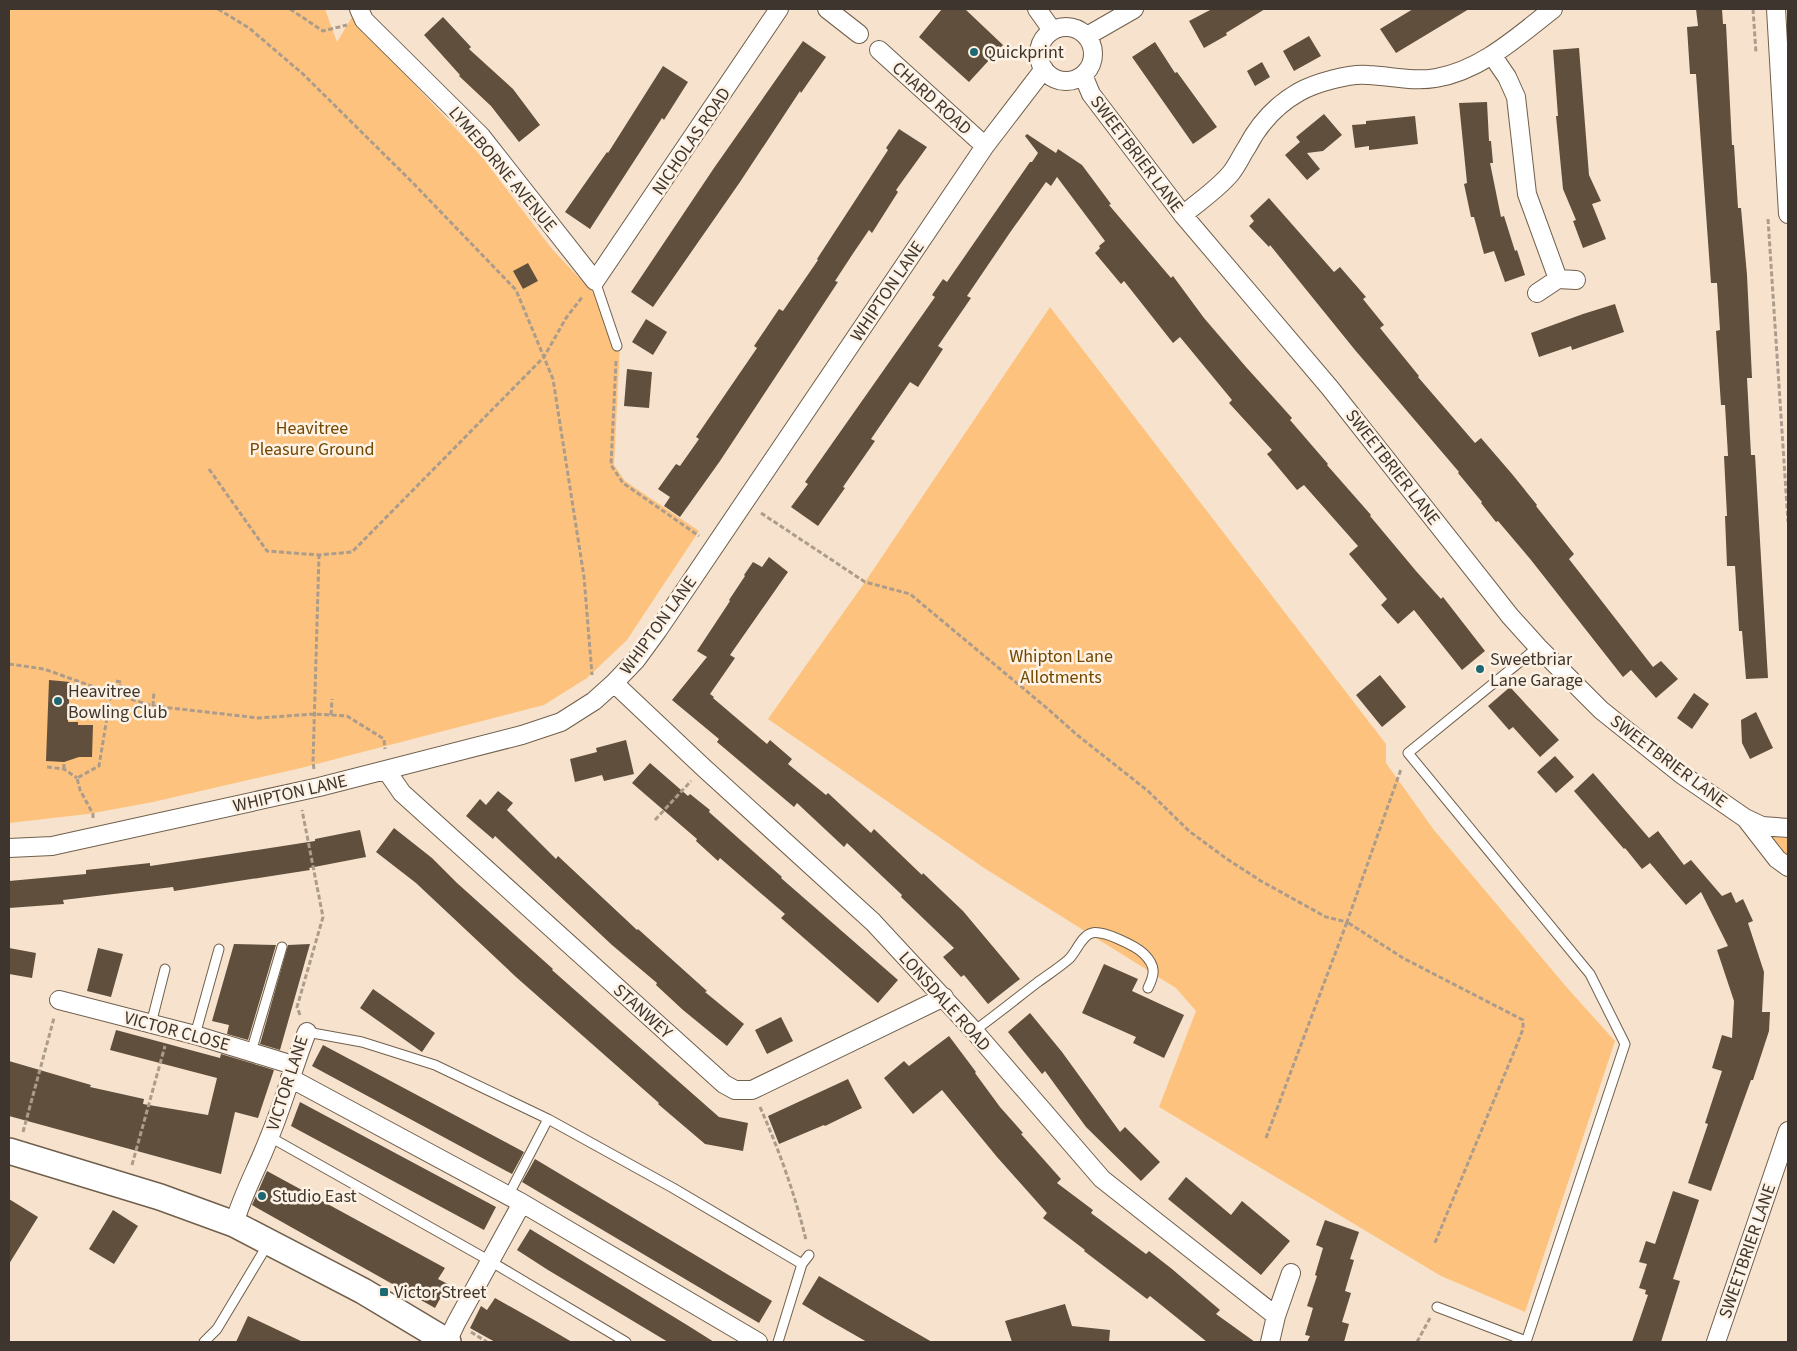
<svg xmlns="http://www.w3.org/2000/svg" width="1797" height="1351" font-family="'Source Sans 3',sans-serif">
  <style>
    .green { fill: #fdc37e }
    .building { fill: #604f3d }
    .lines { fill: none; stroke-linecap: round; stroke-linejoin: round }
    .lane-casing { stroke: #705f4c; stroke-width: 11 }
    .street-casing { stroke: #705f4c; stroke-width: 20 }
    .secondary-casing { stroke: #705f4c; stroke-width: 28 }
    .path { stroke: #ab9c8c; stroke-width: 3; stroke-dasharray: 5 2.5; stroke-linecap: butt }
    .lane { stroke: #fff; stroke-width: 9 }
    .street { stroke: #fff; stroke-width: 18 }
    .secondary { stroke: #fff; stroke-width: 25 }
    .poi-dot { fill: #1d6872; stroke: #fef2e4; stroke-width: 2 }
    .labels { text-anchor: middle; stroke-width: 5; stroke-linejoin: round; paint-order: stroke }
    .poi-label { font-size: 18px; fill: #3e362e; stroke: #fef2e4; text-anchor: start }
    .street-label { font-size: 18px; fill: #3e362e; stroke: #fef2e4 }
    .park-label { font-size: 18px; fill: #724700; stroke: #fef2e4 }
  </style>
  <rect width="100%" height="100%" fill="#f7e3cd"/>
  <path class="green" d="M9,9H325L337,42L352,17L482,157L552,249L600,300L620,346L614,465L625,481L699,531L627,640L587,678L544,705L301,768L153,802L88,814L9,823Z
    M1050,307L1386,744V763L1434,830L1569,990L1615,1041L1525,1312L1441,1276L1159,1107L1196,1011L1176,988L984,868L768,719L865,582Z
    M1769,836L1788,838V856Z"/>
  <path class="building" d="M942,9H965L1003,45L969,82L919,37Z
    M1212,9H1265L1226,33L1227,35L1204,48L1189,21Z
    M1413,9H1469L1396,53L1380,29Z
    M1696,9H1722L1723,24H1726L1732,145H1734L1738,208H1741L1747,275L1752,378H1747L1751,455H1755L1768,678L1746,679L1742,631H1739L1735,566H1727L1725,516H1727L1724,456H1728L1725,405H1721L1716,331L1720,330L1717,283H1711L1696,74H1690L1687,27L1698,26Z
    M443,17L471,47L469,49L513,89L540,125L519,142L491,106L459,76L460,75L424,35Z
    M1309,36L1321,56L1294,71L1283,51Z
    M803,41L826,57L801,93L800,91L740,182L653,307L631,292L714,168Z
    M1155,42L1175,73L1177,72L1217,127L1193,144L1132,57Z
    M1579,48L1589,175L1601,201L1592,204L1606,239L1583,248L1573,221L1576,220L1563,189L1556,116H1558L1553,50Z
    M1262,62L1270,77L1255,86L1247,71Z
    M663,66L688,82L664,120L662,118L590,229L565,212L607,152L608,153Z
    M1487,102L1489,141H1491L1493,163H1490L1501,217L1504,216L1515,251L1517,250L1525,275L1505,282L1494,251L1484,254L1474,217H1471L1464,184L1467,183L1459,103Z
    M1324,114L1342,135L1323,151L1307,153L1320,169L1307,180L1285,155L1300,142L1296,137Z
    M1415,116L1418,144L1369,150V146L1355,148L1352,125L1366,124V121Z
    M899,129L927,147L896,190L898,192L872,233L869,230L852,255L835,281L838,282L720,461L680,517L664,506L670,497L658,489L676,464L680,466L699,439L696,437L757,348L754,346L779,309L783,311L818,260L817,259L888,150L886,148Z
    M1027,134L1056,153L1058,149L1082,165L1111,204L1109,205L1171,278L1173,276L1204,318L1246,367L1292,418L1290,420L1328,464L1327,465L1371,515L1370,516L1416,571L1441,599L1443,597L1485,651L1462,670L1414,610L1398,624L1381,605L1387,599L1349,554L1358,546L1304,485L1297,490L1267,454L1272,450L1229,403L1232,400L1180,337L1173,343L1124,281L1121,284L1095,253L1100,248L1099,246L1105,241L1057,177L1051,186L1046,182L1009,234L967,296L971,298L938,346L943,349L918,387L910,382L871,439L875,441L843,487L845,488L818,526L791,507L808,484L805,482L935,297L932,295L943,279L947,282L1030,162H1032L1038,153L1025,136Z
    M1269,198L1334,272L1340,267L1366,297L1363,299L1384,325L1380,328L1419,376L1418,377L1475,443L1481,438L1512,474L1537,505L1536,506L1574,554L1569,559L1653,667L1661,661L1678,679L1656,698L1631,670L1623,677L1531,560L1498,521L1496,522L1481,503L1482,502L1458,473L1459,472L1355,350L1270,245L1269,247L1249,226L1254,221L1250,216Z
    M528,263L538,281L523,289L513,271Z
    M1615,304L1624,332L1572,350L1571,346L1539,357L1531,333L1583,314Z
    M646,319L667,332L653,355L632,342Z
    M627,369L652,372L649,408L624,406Z
    M769,557L788,572L730,655L735,658L710,694L714,697L713,698L767,744L770,740L792,759L788,764L826,795L828,793L871,833L874,829L922,875L923,873L963,911L1020,979L988,1004L964,975L961,977L943,957L954,948L901,897L902,895L847,843L844,847L797,803L794,807L717,742L719,739L672,700L707,657L697,651L730,601L729,600L745,576L744,575L753,562L762,567Z
    M1380,675L1406,707L1382,727L1356,695Z
    M49,680L70,682L68,722H78V725H93L92,757H79L64,762L46,761Z
    M1510,687L1559,740L1540,757L1513,727L1509,730L1488,706Z
    M1694,693L1709,704L1692,729L1677,718Z
    M1756,712L1773,748L1750,759L1742,743L1741,720Z
    M626,740L634,774L604,781L602,775L575,782L570,759L597,752L596,748Z
    M1555,756L1574,777L1556,793L1537,772Z
    M650,763L688,796L690,794L710,810L709,812L782,877L781,878L898,980L878,1003L781,918L785,914L720,858L718,861L696,841L697,839L632,783Z
    M1593,773L1649,838L1658,831L1684,865L1691,860L1722,896L1731,892L1736,903L1743,899L1753,921L1748,923L1764,972L1762,1012H1770L1769,1031L1753,1080H1751L1711,1191L1688,1183L1708,1124L1705,1123L1722,1071L1712,1068L1722,1035L1732,1038L1734,1001L1717,950L1728,946L1701,892L1686,905L1650,863L1642,869L1625,848L1624,849L1574,791Z
    M498,791L513,803L507,810L556,859L558,856L637,930L638,929L707,991L705,992L744,1024L727,1046L683,1010L656,985L657,983L612,945L495,836L493,839L466,816L480,799L486,805Z
    M394,828L432,858L457,883L553,969L552,970L719,1117L748,1123L743,1151L705,1144L658,1104L659,1103L516,977L416,883L376,852Z
    M360,830L366,857L309,868L310,870L174,891L173,887L63,900L64,904L9,908V881L86,874V870L150,863V866L250,851L315,841V839Z
    M234,944L276,945L248,1040L227,1034L229,1025L212,1021Z
    M310,944L280,1050L260,1044L288,945Z
    M9,948L36,953L32,978L9,974Z
    M98,948L123,954L111,997L87,991Z
    M1104,964L1138,979L1132,991L1184,1015L1164,1058L1133,1043L1136,1037L1082,1013Z
    M373,989L435,1033L422,1052L360,1008Z
    M1030,1013L1062,1052L1120,1132L1125,1127L1160,1162L1141,1181L1086,1127L1045,1071L1042,1074L1008,1032Z
    M781,1017L793,1041L767,1054L755,1030Z
    M116,1030L220,1058L221,1054L274,1070L258,1118L235,1112L221,1174L9,1116V1061L91,1085L90,1087L144,1099L143,1104L208,1115L217,1078L110,1050Z
    M949,1036L976,1072L975,1073L1000,1107L1023,1133L1021,1134L1061,1179L1057,1183L1093,1210L1091,1213L1146,1254L1149,1251L1172,1269L1220,1310L1216,1314L1255,1342H1207L1150,1296L1147,1299L1084,1251L1085,1250L1043,1218L1047,1213L997,1157L942,1090L913,1114L884,1078L904,1061L909,1066Z
    M323,1045L524,1152L512,1174L312,1066Z
    M848,1079L862,1108L825,1126L824,1125L779,1144L768,1116Z
    M300,1102L496,1207L484,1230L291,1126Z
    M535,1159L772,1301L759,1323L522,1182Z
    M267,1171L445,1268L438,1279L448,1284L435,1308L252,1205Z
    M1186,1177L1231,1215L1242,1201L1290,1241L1261,1275L1168,1199Z
    M1673,1191L1699,1200L1673,1279L1680,1281L1661,1342H1632L1648,1295L1645,1294L1646,1290L1639,1288L1647,1264L1639,1262L1646,1241L1655,1244Z
    M9,1199L38,1217L9,1264Z
    M113,1210L138,1226L114,1264L89,1249Z
    M1325,1220L1359,1232L1350,1259L1354,1260L1345,1291L1351,1293L1342,1322L1349,1324L1344,1342H1307L1310,1336L1305,1335L1313,1308L1307,1306L1317,1276L1315,1275L1323,1248L1316,1245Z
    M530,1229L687,1325L714,1342H668L548,1270L517,1250Z
    M819,1276L892,1319L932,1342H867L825,1318L802,1304Z
    M495,1298L536,1321L572,1342H495L470,1328L481,1306L487,1310Z
    M1065,1304L1072,1326L1110,1330L1109,1342H1012L1005,1321Z
    M248,1316L303,1342H236Z"/>
  <g class="lines">
    <defs>
      <path id="lane" d="M595,281L617,346
        M151,1024L165,969
        M974,1031C996,1015 1017,998 1038,982C1049,974 1060,967 1069,959C1077,951 1081,936 1092,933C1103,930 1136,946 1144,954C1156,966 1155,974 1148,988
        M307,1032L362,1042L435,1065L548,1119L673,1188L802,1264L778,1342
        M195,1035L219,949
        M251,1052L282,947
        M270,1137L490,1261L626,1342
        M508,1196L548,1119
        M802,1264L809,1255
        M1437,1307L1526,1341
        M204,1342L217,1329L268,1244
        M1526,1342L1625,1044L1590,974L1408,753L1538,647"/>
      <path id="street" d="M359,9L364,20L481,136L595,281L779,9
        M827,9L859,34
        M1037,9L1052,30
        M1776,9L1788,214
        M1039 54a27 27 0 1 1 54 0a27 27 0 1 1-54 0Z
        M1087,36L1134,9
        M879,50L985,146
        M1492,55L1507,77L1516,97L1527,194L1558,279
        M1083,75L1091,94L1183,215L1330,388L1510,616L1538,647L1601,710L1681,774L1745,818L1762,826L1788,828
        M1183,215C1198,202 1218,189 1231,173C1238,164 1241,156 1247,147C1259,124 1276,105 1299,92C1315,83 1350,73 1368,75C1391,76 1413,82 1436,78C1482,70 1518,36 1553,9
        M1537,293L1558,279L1576,280
        M614,683L704,768L873,922L974,1031L1102,1179L1276,1316L1270,1342
        M386,770L402,793L724,1084L735,1090H752L944,997
        M1746,819L1777,859L1788,867
        M9,848L52,846L319,787L522,735L561,722L594,701L614,683L636,660L658,630L985,146L1044,69
        M59,1000L195,1035L293,1065
        M290,1078L522,1203L758,1342
        M234,1224C243,1193 258,1167 269,1138C284,1103 293,1067 307,1032
        M1276,1316L1291,1273
        M447,1342L456,1323L522,1203
        M1716,1342L1788,1131"/>
      <path id="secondary" d="M9,1151L160,1197L234,1224L363,1291L448,1342"/>
    </defs>
    <use href="#lane" class="lane-casing"/>
    <use href="#street" class="street-casing"/>
    <use href="#secondary" class="secondary-casing"/>
    <path class="path" d="M218,9L249,28L303,74L412,182L516,290L553,379L584,577L592,675
      M290,9L323,31L347,25
      M1753,9L1756,53
      M1768,219L1788,522
      M616,361L611,465L623,483L699,536
      M209,469L267,551L319,555L352,552L544,357L566,318L583,296
      M761,513L865,582L910,594L1048,709L1076,734L1148,791L1189,831L1227,859L1261,881L1326,917L1347,922L1401,769
      M9,664L44,669L111,693L153,706L259,718L314,714L347,716L384,739L385,749
      M116,681L121,682L119,696
      M153,706L154,691
      M331,715L332,699
      M47,767L64,769L77,778
      M64,769V762
      M314,769L313,762L319,555
      M93,818V814L80,790L77,778L99,766L111,693
      M655,820L691,781
      M300,1015L297,1007L323,917L302,810
      M760,1107C779,1150 795,1194 806,1240
      M23,1132L54,1018
      M1266,1138L1347,922L1403,958L1523,1020V1029L1516,1047L1434,1245
      M132,1165L165,1046
      M471,1332L487,1342
      M1417,1342L1430,1318"/>
    <use href="#lane" class="lane"/>
    <use href="#street" class="street"/>
    <use href="#secondary" class="secondary"/>
  </g>
  <g class="poi-dot">
    <circle cx="974" cy="52" r="5"/>
    <circle cx="1480" cy="669" r="5"/>
    <circle cx="58" cy="701" r="5"/>
    <circle cx="262" cy="1196" r="5"/>
    <rect x="379" y="1287" width="10" height="10" rx="2.5"/>
  </g>
  <g class="labels">
    <g class="poi-label">
      <text x="984" y="58">Quickprint</text>
      <text x="1490" y="665">Sweetbriar<tspan x="1490" dy="21">Lane Garage</tspan></text>
      <text x="68" y="697">Heavitree<tspan x="68" dy="21">Bowling Club</tspan></text>
      <text x="272" y="1202">Studio East</text>
      <text x="394" y="1298">Victor Street</text>
    </g>
    <g class="street-label">
      <text transform="translate(932 98) rotate(42)" y="6">CHARD ROAD</text>
      <text transform="translate(691 141) rotate(-56)" y="6">NICHOLAS ROAD</text>
      <text transform="translate(1137 154) rotate(53)" y="6">SWEETBRIER LANE</text>
      <text transform="translate(503 169) rotate(50)" y="6">LYMEBORNE AVENUE</text>
      <text transform="translate(887 291) rotate(-56)" y="6">WHIPTON LANE</text>
      <text transform="translate(1393 467) rotate(52)" y="6">SWEETBRIER LANE</text>
      <text transform="translate(658 625) rotate(-54)" y="6">WHIPTON LANE</text>
      <text transform="translate(1669 761) rotate(37)" y="6">SWEETBRIER LANE</text>
      <text transform="translate(290 793) rotate(-13)" y="6">WHIPTON LANE</text>
      <text transform="translate(945 1001) rotate(48)" y="6">LONSDALE ROAD</text>
      <text transform="translate(643 1011) rotate(42)" y="6">STANWEY</text>
      <text transform="translate(177 1031) rotate(15)" y="6">VICTOR CLOSE</text>
      <text transform="translate(287 1083) rotate(-72)" y="6">VICTOR LANE</text>
      <text transform="translate(1747 1251) rotate(-71)" y="6">SWEETBRIER LANE</text>
    </g>
    <g class="park-label">
      <text x="312" y="434">Heavitree<tspan x="312" dy="21">Pleasure Ground</tspan></text>
      <text x="1061" y="662">Whipton Lane<tspan x="1061" dy="21">Allotments</tspan></text>
    </g>
  </g>
  <rect width="1797" height="1351" fill="none" stroke="#3e362e" stroke-width="20"/>
</svg>
